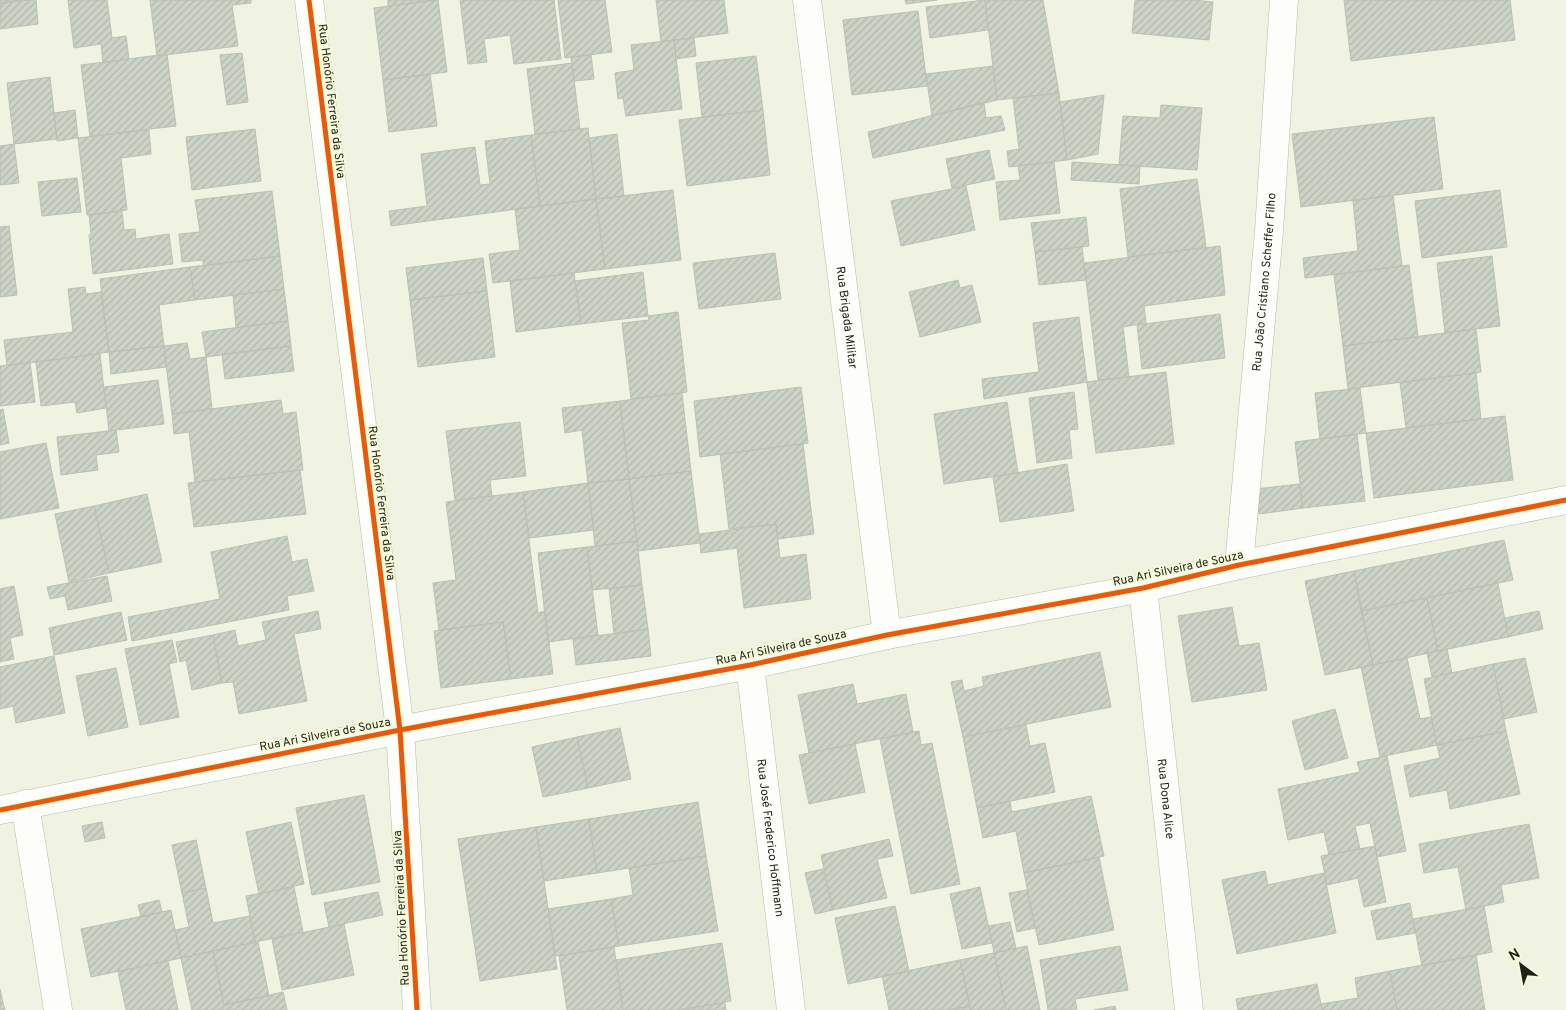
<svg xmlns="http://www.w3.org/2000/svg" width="1566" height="1010" font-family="Overpass,sans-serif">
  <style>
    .building { fill: url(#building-hatch); stroke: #bac0b4 }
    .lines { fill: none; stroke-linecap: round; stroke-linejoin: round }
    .street-casing { stroke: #b9bbad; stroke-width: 29 }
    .street { stroke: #fdfdfa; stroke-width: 28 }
    .cycleway-casing { stroke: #f5fada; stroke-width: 8 }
    .cycleway { stroke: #e8590c; stroke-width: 5 }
    .labels { text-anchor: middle; stroke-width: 4; stroke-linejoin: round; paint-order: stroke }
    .street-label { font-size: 12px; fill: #1f2116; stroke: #f5fada }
  </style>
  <defs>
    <pattern id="building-hatch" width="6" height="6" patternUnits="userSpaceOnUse" patternTransform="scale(1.25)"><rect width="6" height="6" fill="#cdd4c7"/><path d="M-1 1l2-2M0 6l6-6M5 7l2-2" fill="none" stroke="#b0b6aa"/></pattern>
  </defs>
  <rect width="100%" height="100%" fill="#f0f3e1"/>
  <path class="building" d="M0,0H28L0,3Z
    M28,0H36L38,24L0,29V3Z
    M68,0H107L112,38L126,36L129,59L103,63L101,44L74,48Z
    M150,0H251V3L232,5L238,46L157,56Z
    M388,0H435L388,6Z
    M438,0L447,72L383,80L374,8Z
    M460,0H554L561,59L514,64L510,35L484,39L487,62L468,64Z
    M558,0H605L612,52L565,58Z
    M656,0H724L728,33L661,42Z
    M905,0H937L906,4Z
    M985,0H1043L1059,93L997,100Z
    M985,0L988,30L930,38L926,7Z
    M1135,0H1194L1213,2L1209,40L1132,33Z
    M1344,0H1510L1515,40L1351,61Z
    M918,11L927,86L852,95L843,20Z
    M694,38L696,56L676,59L674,40Z
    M674,40L682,109L626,116L623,98L618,99L615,73L634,70L631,45Z
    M242,53L248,102L227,105L220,55Z
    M167,54L176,126L90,136L81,65Z
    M591,55L594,79L574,81L571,57Z
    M756,56L763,110L702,117L696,63Z
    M572,63L580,129L535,134L527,69Z
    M993,66L997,100L932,116L926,74Z
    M430,74L437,126L389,132L383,80Z
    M50,77L57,139L14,144L7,83Z
    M1059,93L1067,160L1009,167L1007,151L1019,149L1013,98Z
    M1104,95L1098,154L1067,160L1060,102Z
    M984,102L986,118L1001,116L1005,130L873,158L868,132Z
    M1161,105L1202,108L1197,170L1119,165L1123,116L1160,118Z
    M75,110L78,138L57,141L54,113Z
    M763,110L770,175L687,186L679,120Z
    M1434,117L1443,189L1301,207L1292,134Z
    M588,128L596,199L540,206L531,135Z
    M255,129L261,181L192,190L186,137Z
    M149,130L151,154L121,158L127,210L87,215L78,138Z
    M617,134L624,196L596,199L589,138Z
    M531,135L540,206L391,226L389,211L427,206L421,154L475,147L480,185L490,184L485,141Z
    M14,144L19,183L0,185V146Z
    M989,150L995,179L952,188L946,159Z
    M1054,162L1060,213L1000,220L996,182L1020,180L1018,166Z
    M1072,162L1140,166L1139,184L1071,180Z
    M77,178L81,212L42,216L38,182Z
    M1197,179L1206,247L1128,257L1120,189Z
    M966,186L975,230L901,246L891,201Z
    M673,190L681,260L605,269L596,199Z
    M1500,190L1507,247L1422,258L1415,201Z
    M272,191L280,256L203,266V260L182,262L179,234L200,232L195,200Z
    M1393,195L1402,266L1305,278L1303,258L1358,251L1353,201Z
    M596,199L605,269L493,283L489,254L520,250L515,209Z
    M122,211L124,230L135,229L136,239L169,234L173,264L93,274L89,235L91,234L89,215Z
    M1086,217L1089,246L1035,252L1031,223Z
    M9,226L17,295L0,297V227Z
    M1220,246L1225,295L1144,306L1146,323L1123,327L1129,377L1098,380L1084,263Z
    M1082,247L1086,280L1039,285L1035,252Z
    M775,253L781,299L699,309L693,263Z
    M280,256L284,289L195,300L190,267Z
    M1492,256L1500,326L1445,333L1437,263Z
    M483,258L487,291L410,300L406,268Z
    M1409,265L1418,337L1343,346L1334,275Z
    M190,267L195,300L159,305L164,346L109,352L100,279Z
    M643,272L648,316L581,324L575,281Z
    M574,273L581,324L516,332L510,281Z
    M958,280L960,288L972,285L981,322L920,337L909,292Z
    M85,287L86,294L101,292L109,352L7,366L4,340L73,332L68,289Z
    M284,289L288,321L236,328L233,295Z
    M487,291L495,357L418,367L410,300Z
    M678,312L687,392L631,399L622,323L649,320L648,316Z
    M1220,314L1225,358L1142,369L1137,325Z
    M1079,317L1087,382L984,399L982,379L1039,372L1033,323Z
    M288,321L291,346L206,357L202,332Z
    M1476,329L1481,372L1348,389L1343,346Z
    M187,343L190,359L206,357L212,409L172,414L164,346Z
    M164,346L166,367L111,374L109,352Z
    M291,346L294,371L225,379L222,354Z
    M100,354L106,408L77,413L75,402L41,406L36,362Z
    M30,362L35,402L0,406V366Z
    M1166,372L1174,444L1096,453L1087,382Z
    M1476,373L1481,419L1406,428L1400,383Z
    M158,380L164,424L109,431L104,387Z
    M801,387L808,443L700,457L694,401Z
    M1360,388L1366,433L1320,439L1315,393Z
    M1074,392L1078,429L1069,430L1072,458L1037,463L1029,398Z
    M682,393L691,471L629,479L620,401Z
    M281,400L283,414L296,412L303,470L195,482L189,432L174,434L172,414Z
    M620,401L629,479L588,483L582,430L565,433L562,408Z
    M1007,402L1018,473L944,484L934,414Z
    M3,409L9,443L0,445V410Z
    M1505,416L1513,480L1374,498L1366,433Z
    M520,422L526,476L490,480L492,496L455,500L446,431Z
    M116,430L119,452L96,455L98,470L61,475L57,437Z
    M1357,434L1365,501L1303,508L1295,442Z
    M46,443L59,508L0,519V452Z
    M803,444L814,534L778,539L776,524L729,529L720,454Z
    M1067,464L1074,511L1000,522L993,477Z
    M300,470L306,514L194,527L188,483Z
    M691,471L700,543L638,551L629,479Z
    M629,479L637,541L595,546L588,483Z
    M588,483L594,530L529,538L523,492Z
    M1299,484L1303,508L1259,514L1256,489Z
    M523,492L538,613L545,611L553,674L511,679L503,622L439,630L433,583L456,580L446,502Z
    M147,494L162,562L109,573L94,506Z
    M94,506L109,573L69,582L55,514Z
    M776,524L780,558L806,554L811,599L744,608L737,548L701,553L699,534Z
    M287,536L292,562L307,559L314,591L287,596L289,610L132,641L128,617L220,599L211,552Z
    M1504,540L1513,580L1361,611L1354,571Z
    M637,541L642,585L592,590L587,547Z
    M587,547L598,635L548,642L538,553Z
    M1354,571L1373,665L1325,675L1305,581Z
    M107,576L112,601L68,610L65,596L50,599L47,587Z
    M1498,583L1508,637L1438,651L1427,598Z
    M642,585L648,629L614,634L609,589Z
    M14,586L23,635L10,638L14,659L0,662V589Z
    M1427,598L1438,651L1373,665L1361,611Z
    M1232,607L1239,646L1259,643L1267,690L1192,702L1178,616Z
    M318,611L321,629L294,634L307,701L239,714L233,682L222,683L213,635L235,630L238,646L266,640L262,622Z
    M1539,611L1543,629L1508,637L1505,618Z
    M121,612L127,640L54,655L49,628Z
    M503,622L511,679L441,688L434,631Z
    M648,629L651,656L576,665L573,639Z
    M213,635L222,683L192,690L186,660L180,662L176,642Z
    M172,640L177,662L169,664L179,717L140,725L125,649Z
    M1447,649L1452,673L1432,677L1427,653Z
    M1100,652L1111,707L963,737L951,682L962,680L964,691L984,686L982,677Z
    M54,656L65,713L16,723L13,706L0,709V667Z
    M1407,658L1420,719L1431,717L1437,745L1380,757L1361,667Z
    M1525,658L1537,712L1504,719L1493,664Z
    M1493,664L1506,731L1437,745L1424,679Z
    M116,668L128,727L88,736L76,676Z
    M853,684L857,704L906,694L913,732L809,753L798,695Z
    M1335,709L1348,758L1305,770L1292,721Z
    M1026,725L1030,746L1045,743L1055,792L977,808L963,737Z
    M620,728L631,779L588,788L577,737Z
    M919,731L921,745L932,743L960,884L911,894L880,739Z
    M1506,731L1520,794L1450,809L1447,790L1410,797L1404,766L1440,758L1437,745Z
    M577,737L588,788L543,797L532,747Z
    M855,744L865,792L809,804L799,755Z
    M1387,756L1406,851L1377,857L1370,823L1355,826L1360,849L1329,855L1324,832L1288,840L1278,789L1360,772L1357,762Z
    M364,795L380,882L312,895L296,808Z
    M1091,796L1104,856L1024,873L1016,831L983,838L977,808L1010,801L1012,812Z
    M698,802L706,856L597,873L589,819Z
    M589,819L597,873L544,881L536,827Z
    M102,822L105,838L85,842L82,826Z
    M291,822L304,884L259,894L246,832Z
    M1529,824L1539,878L1501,885L1504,902L1466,910L1458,867L1424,873L1419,844Z
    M536,827L557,969L480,981L458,839Z
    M889,839L893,856L877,859L887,898L833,910L821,855Z
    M196,840L206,888L182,893L172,845Z
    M1375,846L1386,902L1364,907L1358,878L1327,885L1321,856Z
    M706,856L718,931L619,946L611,899L633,895L629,868Z
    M1099,857L1114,930L1039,945L1024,873Z
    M823,869L833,910L815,914L805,873Z
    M1265,871L1268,885L1324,873L1336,933L1237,954L1222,880Z
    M294,887L303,932L255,942L246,896Z
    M980,887L992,943L962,949L950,894Z
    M206,888L213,923L250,916L255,942L181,958L175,930L189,927L182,893Z
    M1027,890L1035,928L1017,932L1009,893Z
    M378,892L383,915L329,927L324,903Z
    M611,899L619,946L555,956L548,909Z
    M159,900L162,912L141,917L138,905Z
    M1410,903L1415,933L1377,940L1371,911Z
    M895,906L909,971L848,984L835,918Z
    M1484,906L1492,952L1422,966L1413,919Z
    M171,910L181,958L91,977L81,929Z
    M1010,922L1016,948L994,953L989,926Z
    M344,924L354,975L282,990L272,939Z
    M258,942L269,996L224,1005L213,951Z
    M722,943L731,1001L678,1010H623L616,960Z
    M1027,946L1040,1010H1006L994,953Z
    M1120,946L1128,990L1075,999L1077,1009L1048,1010L1040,960Z
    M614,947L623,1010H567L559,956Z
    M213,951L224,1005L283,992L287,1010H191H192L181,958Z
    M994,953L1006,1010H970L960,960Z
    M1476,955L1485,1010H1397L1390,971Z
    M960,960L970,1006L949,1010H889L882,976Z
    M168,961L178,1010H126L118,972Z
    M1390,971L1397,1010H1322L1321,1004L1358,998L1355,978Z
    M1317,984L1322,1010H1238L1236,999Z
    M0,989L3,1003H0Z
    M0,1003H3L5,1010H0Z
    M725,1003L726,1010H678Z
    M970,1006V1010H949Z
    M1115,1006L1116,1010H1094Z"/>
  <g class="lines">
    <defs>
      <g id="street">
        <path d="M309,0L400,730L417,1010"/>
        <path id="s1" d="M807,0L887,635"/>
        <path id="s2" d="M1239,565L1269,231L1284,0"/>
        <path id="s3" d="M1143,588L1189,1010"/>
        <path id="s4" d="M750,665L791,1010"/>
        <path d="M25,804L58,1010"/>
        <path d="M0,810L400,730L750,665L887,635L1143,588L1239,565L1566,500"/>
      </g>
    </defs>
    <use href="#street" class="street-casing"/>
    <use href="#street" class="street"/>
    <defs>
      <path id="cycleway" d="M309,0L400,730L417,1010
        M0,810L400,730L750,665L887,635L1143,588L1239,565L1566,500"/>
    </defs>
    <use href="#cycleway" class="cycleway-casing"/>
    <use href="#cycleway" class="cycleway"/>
  </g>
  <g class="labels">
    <g class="street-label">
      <text transform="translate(332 101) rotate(83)" y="4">Rua Honório Ferreira da Silva</text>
      <text dy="4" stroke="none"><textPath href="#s2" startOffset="284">Rua João Cristiano Scheffer Filho</textPath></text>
      <text dy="4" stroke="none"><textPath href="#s1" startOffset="320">Rua Brigada Militar</textPath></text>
      <text transform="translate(382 503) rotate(83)" y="4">Rua Honório Ferreira da Silva</text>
      <text transform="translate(1178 568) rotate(-12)" y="4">Rua Ari Silveira de Souza</text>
      <text transform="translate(781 647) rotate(-12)" y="4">Rua Ari Silveira de Souza</text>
      <text transform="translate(325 734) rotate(-11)" y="4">Rua Ari Silveira de Souza</text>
      <text dy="4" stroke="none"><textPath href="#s3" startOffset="212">Rua Dona Alice</textPath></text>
      <text dy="4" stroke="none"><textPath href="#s4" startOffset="174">Rua José Frederico Hoffmann</textPath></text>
      <text transform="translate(401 908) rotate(-93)" y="4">Rua Honório Ferreira da Silva</text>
    </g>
  </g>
  <g transform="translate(1521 965) rotate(328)" stroke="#f5fada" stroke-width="4" paint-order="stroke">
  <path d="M0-4L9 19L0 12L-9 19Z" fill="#1f2116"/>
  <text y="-8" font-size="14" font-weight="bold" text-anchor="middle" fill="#1f2116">N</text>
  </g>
</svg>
